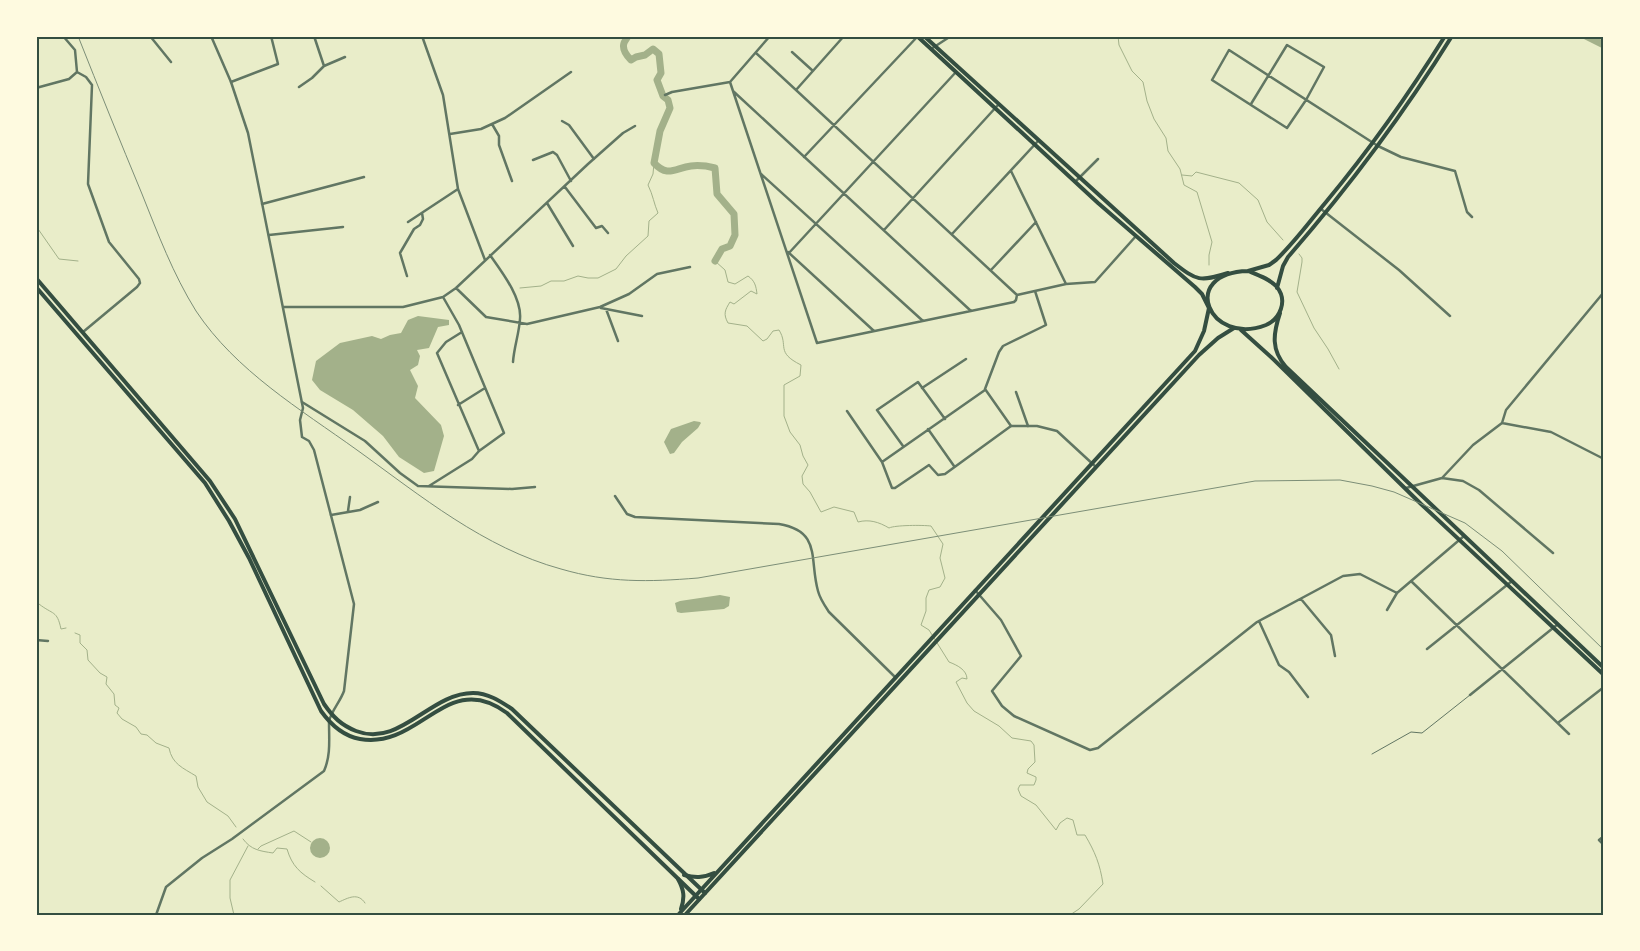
<svg xmlns="http://www.w3.org/2000/svg" width="1640" height="951" font-family="'Roboto Condensed',sans-serif">
  <style>
    .water { fill: #a3b18a }
    .lines { fill: none; stroke-linecap: round; stroke-linejoin: round }
    .stream { stroke: #a3b18a; stroke-width: 1 }
    .river { stroke: #a3b18a; stroke-width: 7 }
    .service { stroke: #617663; stroke-width: 1 }
    .minor { stroke: #617663; stroke-width: 2.5 }
    .tertiary { stroke: #617663; stroke-width: 2.5 }
    .primary { stroke: #344e41; stroke-width: 4 }
    .trunk { stroke: #344e41; stroke-width: 4 }
    .rail { stroke: #7c8e77; stroke-width: 1 }
    .neatline { fill: none; stroke: #344e41; stroke-width: 2 }
  </style>
  <rect width="100%" height="100%" fill="#e9edc9"/>
  <path class="water" d="M418,316L449,320V325L438,327L429,348L417,350L420,356L418,365L410,370L418,386L415,398L441,425L444,436L434,471L424,473L399,457L383,436L353,410L320,390L312,380L316,361L340,343L372,336L381,339L390,335L401,333L408,320Z
    M694,421L700,422L701,423L698,428L682,442L674,453L670,454L664,442L671,429Z
    M720,595L730,597L729,606L724,609L681,613L677,612L675,603L680,601Z
    M310 848a10 10 0 1 1 20 0a10 10 0 1 1-20 0Z"/>
  <g class="lines">
    <path class="stream" d="M1118,36L1119,45L1132,71L1143,82L1147,101L1154,119L1166,138L1168,151L1180,169L1184,185L1197,192L1212,242L1209,255V265
      M1182,175L1192,176L1196,172L1239,183L1258,200L1267,222L1283,240
      M36,226L59,259L78,261
      M1299,254L1302,258V262L1297,292L1314,328L1328,349L1339,369
      M715,261L725,270L728,282L735,284L748,276C755,281 756,286 757,294L751,291L734,304L730,302C725,310 723,314 728,323L747,326L763,341L767,339L773,331L779,330C789,346 775,352 801,365L800,376L784,385V416L790,432L800,445L803,456L808,465L802,476L803,484L810,492L821,512L834,507L854,512L858,522C869,519 879,522 889,528C895,525 923,525 931,526L943,544L940,558L945,578L940,587L929,590L926,598V611L921,625L929,630L949,662C957,665 967,670 967,679L962,678L956,682L967,703L974,711L999,726L1012,738L1031,741L1034,745L1035,762L1028,769L1027,773L1036,777V780L1034,785H1020L1018,789L1021,796L1036,805L1056,830L1060,823L1067,818L1073,820L1077,835H1085C1095,852 1100,864 1103,884L1079,909L1070,915
      M520,288L541,286L551,281H564L578,276L588,278H598L616,269L626,256L648,236L649,221L658,213C654,204 653,195 648,185L653,174L654,163
      M36,604H39C53,615 57,610 61,629L66,628
      M75,633L80,635V643L87,650L88,660L100,673L107,677L106,684L114,694L115,705L119,708L117,713L122,719L136,727L141,734L147,735L156,743L169,748C172,764 183,768 196,776L198,787L207,802L228,816L236,827
      M243,839C251,850 260,851 273,853L277,848L287,849C292,866 300,873 315,882
      M258,849L261,846L294,831L311,842
      M321,886L339,902C348,898 358,892 365,903
      M234,915L230,898V880L248,846"/>
    <path class="river" d="M628,36C627,39 625,40 624,43C622,49 627,56 631,60L636,57L645,55L653,49L659,54L661,73L657,80L663,96L668,100L670,108L660,131L654,163C668,178 675,168 691,166C699,165 707,166 715,168L717,194L734,214L735,235L730,246L722,249L715,261
      M1586,36L1604,45"/>
    <path class="service" d="M1372,754L1411,732L1422,733L1470,695"/>
    <path class="minor" d="M63,36L75,50L77,72
      M150,36L171,62
      M314,36L324,66
      M422,36L443,95L458,189L485,260
      M931,49L951,36
      M792,52L813,71
      M756,53L1017,295
      M231,82L278,64L271,36
      M730,82L817,343L1014,302L1016,300L1017,295
      M730,82L770,36
      M299,87L312,78L324,66L345,57
      M36,88L69,79L77,72L86,77L92,85L88,184L109,242L139,279L140,283L137,287L83,332
      M796,90L844,36
      M733,91L971,311
      M665,95L672,92L730,82
      M1251,104L1287,45L1324,67L1306,100L1287,128L1212,80L1229,50L1378,146L1401,157L1455,171L1467,212L1472,217
      M562,121L569,125L594,159
      M492,124L499,136V145L512,181
      M450,134L481,129L505,118L571,72
      M804,157L918,36
      M533,160L553,152L557,155L571,181
      M1011,171L1066,284
      M761,174L923,321
      M1076,181L1098,159
      M565,187L596,228L602,226L608,233
      M547,203L573,246
      M262,204L364,177
      M1321,209L1399,270L1450,316
      M408,222L458,189
      M884,230L998,105
      M952,234L1038,141
      M269,235L343,227
      M788,252L874,331
      M788,254L956,72
      M490,255C502,272 522,298 520,319C519,334 514,347 513,362
      M991,270L1036,222
      M407,276L400,253L414,229L420,225L423,219L422,213
      M456,288L486,317L527,324L600,307L629,294L657,274L690,267
      M1017,295L1066,284L1095,282L1136,236
      M284,307H403L443,297L456,288L588,164L623,133L635,126
      M601,308L642,316
      M606,309L618,341
      M462,332L446,342L437,353L479,451
      M922,388L966,359
      M985,389L999,352L1003,346L1046,325L1035,291
      M1016,392L1028,426
      M302,402L365,441L400,473L418,486L512,489L535,487
      M458,405L485,388
      M847,411L882,462L892,488H895L929,465L938,475L945,474L1011,426L985,389
      M1502,423L1506,410L1604,292
      M928,429L954,466
      M903,446L877,410L918,382L945,419
      M882,462L985,390
      M1442,478L1463,481L1479,490L1553,553
      M429,486L472,459L479,451L504,433L459,325L443,297
      M1406,488L1442,478L1473,445L1502,423L1551,432L1604,459
      M615,496L627,514L635,517L779,524C822,531 809,560 818,591C820,599 825,606 829,612L896,678
      M348,511L350,497
      M331,515L360,510L378,502
      M1411,581L1569,734
      M975,590L1001,620L1021,656L992,691L1002,706L1014,716L1090,750L1098,748L1257,622L1343,576L1360,574L1397,593
      M1301,599L1331,635L1335,656
      M1387,610L1397,593L1464,536
      M1259,621L1279,665L1289,672L1308,697
      M36,640L48,641
      M1427,649L1512,581
      M1470,695L1558,624
      M1559,722L1604,687
      M1604,836L1599,840L1604,845
      M156,915L166,887L202,858L232,839L324,771C331,755 329,739 329,722"/>
    <path class="tertiary" d="M211,36L231,82L248,133L303,408L300,420L302,437L309,441L314,450L354,604L344,691C340,702 332,710 329,721
      M1011,426H1037L1057,431L1096,467"/>
    <path class="primary" d="M917,36L1098,203L1195,287L1202,294L1209,308
      M924,36L1174,263C1197,281 1200,282 1228,273
      M36,278L210,481L235,519L324,704C333,717 341,725 356,731C400,748 430,693 473,693C488,693 500,701 512,709L705,893
      M36,287L205,483L229,521L249,558L321,711C331,725 343,736 360,739C420,750 447,668 507,713L699,899"/>
    <path class="trunk" d="M1248,271L1269,265L1276,260C1295,242 1310,221 1326,202C1370,149 1409,94 1445,36
      M1248,271C1258,275 1270,279 1277,287C1288,301 1280,319 1266,325C1209,347 1178,273 1248,271Z
      M1277,288L1283,266L1288,257C1349,187 1403,115 1452,36
      M1280,313C1273,334 1271,350 1286,367L1604,668
      M1241,330L1271,357L1421,504L1604,675
      M684,875C695,878 703,878 714,873
      M678,879C684,890 685,897 681,909
      M678,915L1195,351L1204,331L1209,308
      M685,915L1199,355L1218,338L1234,328"/>
    <path class="rail" d="M78,36C99,89 120,141 142,194C158,234 173,274 196,311C236,371 300,409 357,450C421,496 484,548 561,569C609,583 648,582 698,578L1255,481L1340,480L1372,486L1394,492L1465,523L1502,551L1604,650"/>
  </g>
  <rect width="1640" height="951" fill="none" stroke="#fefae0" stroke-width="75"/>
  <rect x="38" y="38" width="1564" height="876" class="neatline"/>
</svg>
